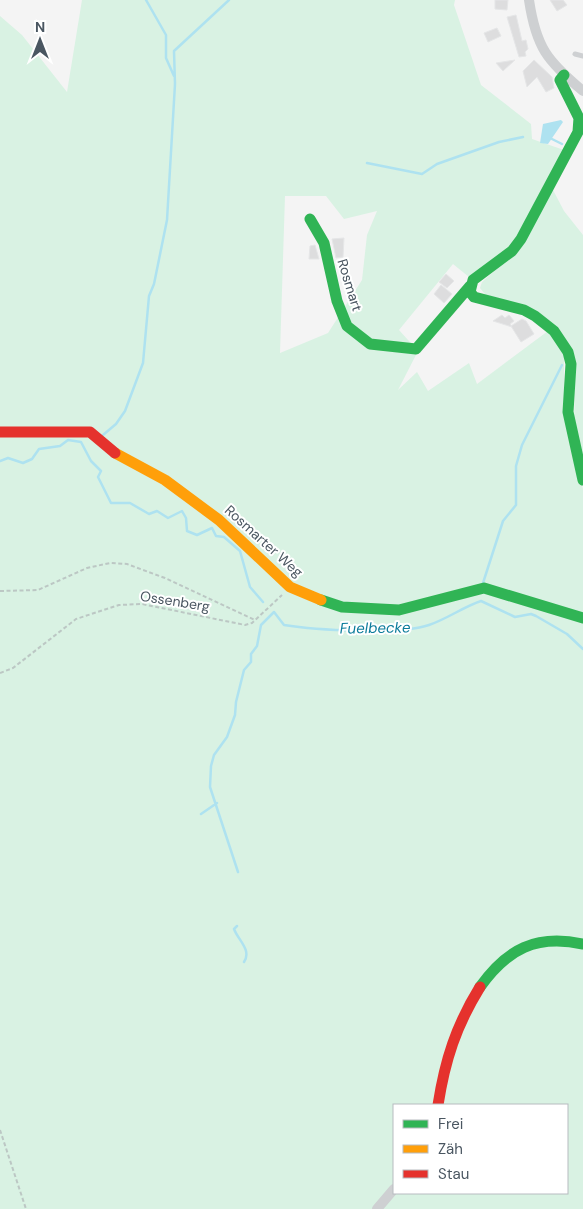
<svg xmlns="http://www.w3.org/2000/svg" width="583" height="1209" font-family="'DM Sans',sans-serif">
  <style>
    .green { fill: #d9f2e3; fill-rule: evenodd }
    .water { fill: #aee2f0 }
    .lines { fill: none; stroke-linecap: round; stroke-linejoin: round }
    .stream { stroke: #aee2f0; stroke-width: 2.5 }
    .building { fill: #ddddde; stroke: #e5e6e7 }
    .path { stroke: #bcc7c4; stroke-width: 2; stroke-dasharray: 4 2.5; stroke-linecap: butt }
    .lane { stroke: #ced0d2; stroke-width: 5 }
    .street { stroke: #ced0d2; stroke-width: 10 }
    .fast { stroke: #30b455; stroke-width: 11 }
    .slow { stroke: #ff9f0a; stroke-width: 11 }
    .jam { stroke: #e5322d; stroke-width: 11 }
    .labels { text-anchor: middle; stroke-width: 4; stroke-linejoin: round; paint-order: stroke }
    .street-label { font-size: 14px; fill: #4a5661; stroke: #fff }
    .water-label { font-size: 15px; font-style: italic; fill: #0c7c9b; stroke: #fff }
  </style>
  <rect width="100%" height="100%" fill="#f4f4f4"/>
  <path class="green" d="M82,0H455L454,5L481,85L531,124L532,139L564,150L530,217L503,254L469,277L453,264L399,330L418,351L398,390L417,372L428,391L469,363L477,384L548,331L564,355V415L583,489V1209H0V16L22,35L67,92ZM285,196H326L344,219L377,211L367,235L362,280L328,333L280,353ZM394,1105H567V1193H394Z
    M552,188L564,211L583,235V471L574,429L575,361L557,329L488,298L480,288L482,282L510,257Z"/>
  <path class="water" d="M561,120L563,122L548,144L540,143L543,124Z"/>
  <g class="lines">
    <path class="stream" d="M146,0L166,35V58L174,76
      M552,139L562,144
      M367,163L422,174L437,164L499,142L523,137
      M103,435L116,424L125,411L143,363L149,296L154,284L167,220L175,84L174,51L229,0
      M0,461L8,458L23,463L32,459L39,449L60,446L68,440L81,442L91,461L101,471L98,477L111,503H130L149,514L157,511L168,518L182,511L186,518L187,531L197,535L212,528L216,536L224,537L240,551L250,587L263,602
      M483,583L503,521L516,505V466L522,445L562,365
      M201,814L217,803
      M238,872L210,787L211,766L214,755L227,737L235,715L236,702L244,670L251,662V654L257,646L261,625L274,612L284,625C314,630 401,635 429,625C447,619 463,607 481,601L515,617L531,614L536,616L567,634L583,649
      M237,926L234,929C238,940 252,950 244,962"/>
  </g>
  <path class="building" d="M495,0H508L507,10L495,9Z
    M550,0H563L567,5L557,11Z
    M516,15L522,41L526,40L528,49L525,52L526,56L519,57L507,17Z
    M497,28L501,36L488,42L484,33Z
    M515,60L503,71L496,63Z
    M534,60L552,77L554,88L546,92L537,77L527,87L523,71Z
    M344,238L343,257L336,258L332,239Z
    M315,245L319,259H309L310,246Z
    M446,274L454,281L447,288L439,282Z
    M441,285L452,294L444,303L434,294Z
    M502,315L505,318L509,315L514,321L510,324L512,327L493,321Z
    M522,319L526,321L534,334L521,342L511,326Z"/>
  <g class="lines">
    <path class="path" d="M0,591L38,590L87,568L110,563L127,564L165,578L255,620
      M0,673L13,668L76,619L119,605L142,604L245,625L252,623L282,595
      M0,1130L26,1209"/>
    <path class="lane" d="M575,54L583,56"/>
    <path class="street" d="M529,0C536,47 547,61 583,91
      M377,1209L394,1189"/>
    <path class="fast" d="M564,75L560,80L579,118L578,132L521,239L512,251L473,280L470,292L474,297L524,310L535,316L554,331L568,352L571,364L568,412L583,480
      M310,219L324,243L337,301L347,326L370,344L416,349L470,286
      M321,600L342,607L399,610L484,588L583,618
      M480,987C507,949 536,934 583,944"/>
    <path class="slow" d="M115,453L165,480L219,520L290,587L321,600"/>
    <path class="jam" d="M0,432H90L115,453
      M438,1105C445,1060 456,1026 480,987"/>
  </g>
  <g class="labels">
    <g class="street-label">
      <text transform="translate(350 285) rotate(73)" y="5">Rosmart</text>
      <text transform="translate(264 541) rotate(42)" y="5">Rosmarter Weg</text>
      <text transform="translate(175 601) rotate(9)" y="5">Ossenberg</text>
    </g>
    <g class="water-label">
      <text transform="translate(375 628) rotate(-1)" y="5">Fuelbecke</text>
    </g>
  </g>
  <rect x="393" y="1104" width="175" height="90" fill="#ffffff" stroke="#b7bbc0"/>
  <rect x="403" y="1120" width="25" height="8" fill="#30b455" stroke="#b7bbc0"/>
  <text x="438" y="1129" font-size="15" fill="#4a5661">Frei</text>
  <rect x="403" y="1145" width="25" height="8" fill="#ff9f0a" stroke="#b7bbc0"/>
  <text x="438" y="1154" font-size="15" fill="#4a5661">Zäh</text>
  <rect x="403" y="1170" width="25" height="8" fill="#e5322d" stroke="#b7bbc0"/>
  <text x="438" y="1179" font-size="15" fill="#4a5661">Stau</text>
  <g transform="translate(40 40)" stroke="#ffffff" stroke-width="4" paint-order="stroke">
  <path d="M0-4L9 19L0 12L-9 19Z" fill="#4a5661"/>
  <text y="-8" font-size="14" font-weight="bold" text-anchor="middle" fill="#4a5661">N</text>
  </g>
</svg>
